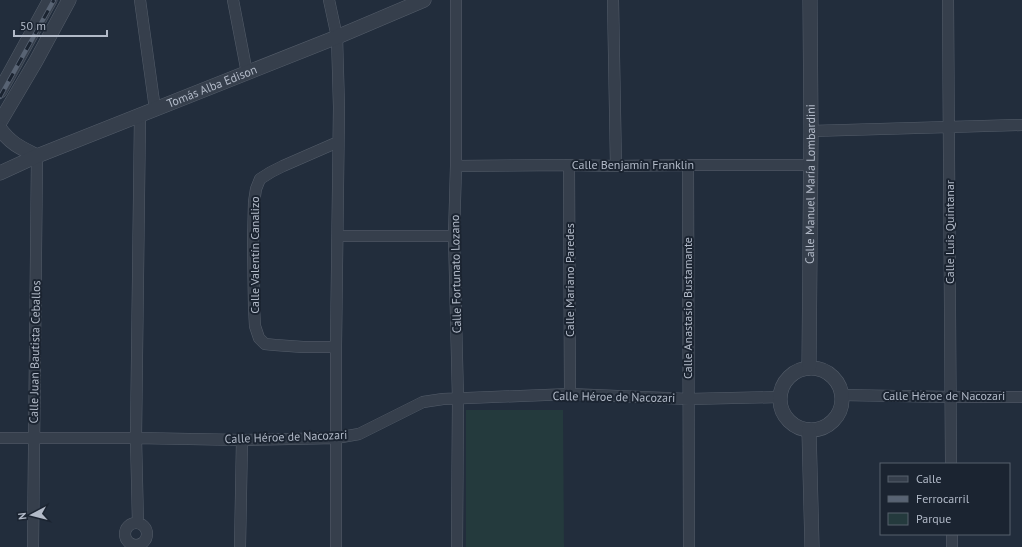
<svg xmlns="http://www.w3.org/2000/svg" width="1022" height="547" font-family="'PT Sans',sans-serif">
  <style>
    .green { fill: #243a3d }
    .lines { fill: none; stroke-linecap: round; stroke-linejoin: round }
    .minor-casing { stroke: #545d6a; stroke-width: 12 }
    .tertiary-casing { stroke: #545d6a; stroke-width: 15 }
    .minor { stroke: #363f4c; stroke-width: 11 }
    .tertiary { stroke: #363f4c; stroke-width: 14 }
    .rail-casing { stroke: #586373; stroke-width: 4.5 }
    .rail { stroke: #1b2431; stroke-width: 3; stroke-dasharray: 9; stroke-linecap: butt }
    .labels { text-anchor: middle; stroke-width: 4; stroke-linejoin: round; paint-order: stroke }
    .street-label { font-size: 12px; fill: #b2bac8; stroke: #1b2431 }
  </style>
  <rect width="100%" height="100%" fill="#222d3c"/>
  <path class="green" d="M466,410H563L564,547H466Z"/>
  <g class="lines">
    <defs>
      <path id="minor" d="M140,0L155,109
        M233,0L247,73
        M329,0L337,37L339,107L336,347V547
        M456,0V166L454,236L458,398L457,547
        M613,0L616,166
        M948,0L951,464
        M811,131L1022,125
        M569,165L570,394
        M688,165L689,547
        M456,166L569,165L616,166L688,165H811
        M338,236H454
        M336,347H303L275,345L265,344L259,338L255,326L254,307L253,243L254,202L256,189L260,179L271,172L283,166L338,142
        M842,395L950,397H1022
        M0,438H136L242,440L336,438L359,434L423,402L443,399L570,394L689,399L780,397
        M125 534a11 11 0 1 1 22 0a11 11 0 1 1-22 0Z
        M138,523L136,438L140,116
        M952,534V547
        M33,547L37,156
        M240,547L242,440"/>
      <g id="tertiary">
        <path d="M0,91L50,0"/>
        <path d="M0,122L36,61L69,0"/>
        <path d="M0,129C11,144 21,148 37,156"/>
        <path id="s1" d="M0,173L37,156L337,37L424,0"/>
        <circle cx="811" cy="399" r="31"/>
        <path id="s2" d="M809,368L811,131L810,0"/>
        <path d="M809,430L812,547"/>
      </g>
    </defs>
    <use href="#minor" class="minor-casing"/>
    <use href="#tertiary" class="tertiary-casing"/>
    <use href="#minor" class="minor"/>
    <use href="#tertiary" class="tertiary"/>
    <defs>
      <path id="rail" d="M0,97L54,0"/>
    </defs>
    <use href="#rail" class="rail-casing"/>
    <use href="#rail" class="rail"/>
  </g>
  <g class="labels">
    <g class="street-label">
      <text dy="4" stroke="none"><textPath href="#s1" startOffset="229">Tomás Alba Edison</textPath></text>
      <text x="633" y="169">Calle Benjamín Franklin</text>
      <text dy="4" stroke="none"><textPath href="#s2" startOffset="184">Calle Manuel María Lombardini</textPath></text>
      <text transform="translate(950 232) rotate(-90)" y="4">Calle Luis Quintanar</text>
      <text transform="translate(255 255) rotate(-90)" y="4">Calle Valentín Canalizo</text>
      <text transform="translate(456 274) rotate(-91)" y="4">Calle Fortunato Lozano</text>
      <text transform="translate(570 280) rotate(-90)" y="4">Calle Mariano Paredes</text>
      <text transform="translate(688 308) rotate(-90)" y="4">Calle Anastasio Bustamante</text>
      <text transform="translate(35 352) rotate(-89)" y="4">Calle Juan Bautista Ceballos</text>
      <text x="944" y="400">Calle Héroe de Nacozari</text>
      <text transform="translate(614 397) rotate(1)" y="4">Calle Héroe de Nacozari</text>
      <text transform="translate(286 437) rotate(-2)" y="4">Calle Héroe de Nacozari</text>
    </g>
  </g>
  <rect x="880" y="463" width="130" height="72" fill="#1b2431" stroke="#57606d"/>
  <rect x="888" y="476" width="20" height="6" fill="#363f4c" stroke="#57606d"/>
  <text x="916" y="483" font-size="12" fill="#b2bac8">Calle</text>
  <rect x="888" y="496" width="20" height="6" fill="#586373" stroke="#57606d"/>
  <text x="916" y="503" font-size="12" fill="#b2bac8">Ferrocarril</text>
  <rect x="888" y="513" width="20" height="12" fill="#243a3d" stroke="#57606d"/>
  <text x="916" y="523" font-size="12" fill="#b2bac8">Parque</text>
  <g transform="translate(32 515) rotate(263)" stroke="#1b2431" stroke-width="3" paint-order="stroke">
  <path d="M0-3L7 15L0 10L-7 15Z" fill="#b2bac8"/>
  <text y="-6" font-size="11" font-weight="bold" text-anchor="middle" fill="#b2bac8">N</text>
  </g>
  <path d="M14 30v6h93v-6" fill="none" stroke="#b2bac8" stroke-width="2"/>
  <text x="20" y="30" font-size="12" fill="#b2bac8" stroke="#1b2431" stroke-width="3" paint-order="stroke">50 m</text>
</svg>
